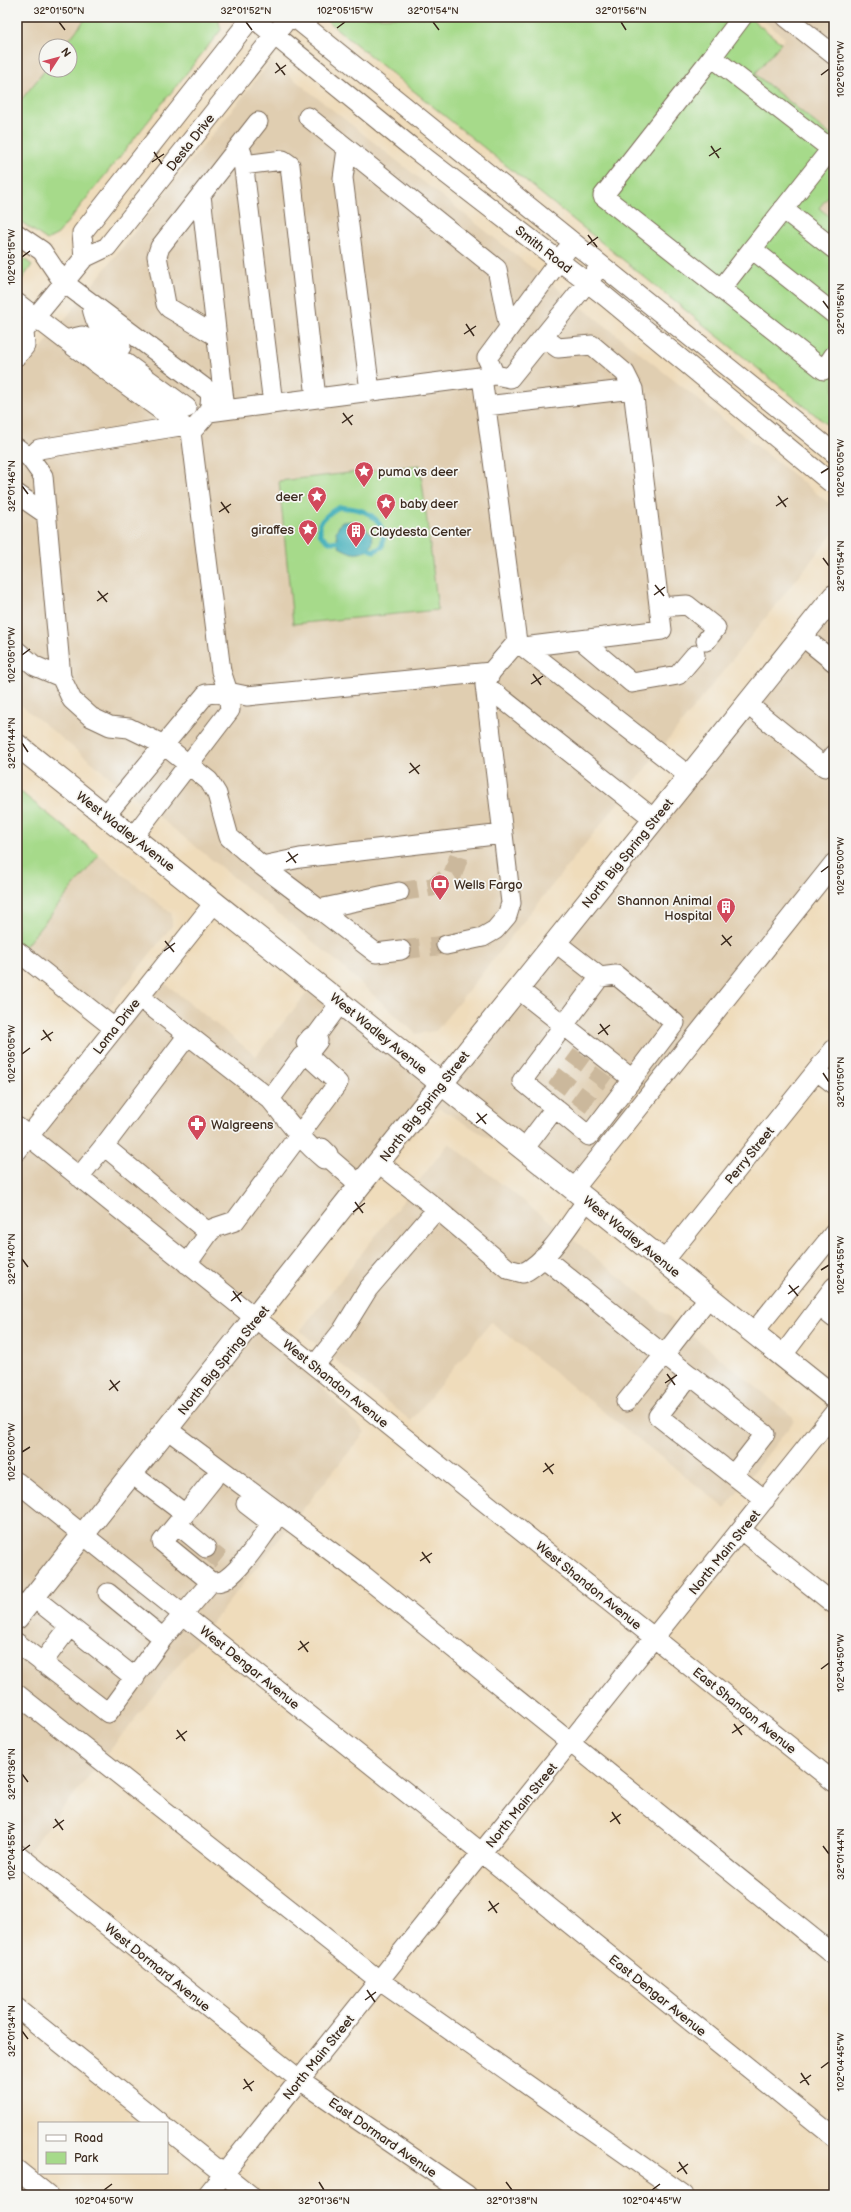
<svg xmlns="http://www.w3.org/2000/svg" width="851" height="2212" font-family="'Balsamiq Sans',sans-serif">
  <style>
    .built { fill: #e0ceb1 }
    .green { fill: #a6da8a; stroke: #708254 }
    .water { fill: #3dadb9; stroke: #3c6c6c }
    .lines { fill: none; stroke-linecap: round; stroke-linejoin: round }
    .stream { stroke: #3dadb9; stroke-width: 5 }
    .minor-tunnel { stroke: #cbb89c; stroke-width: 19; stroke-dasharray: 19 10; stroke-linecap: butt }
    .minor-casing { stroke: #7a6855; stroke-width: 21 }
    .major-casing { stroke: #7a6855; stroke-width: 24 }
    .highway-casing { stroke: #7a6855; stroke-width: 24 }
    .minor { stroke: #fff; stroke-width: 19 }
    .major { stroke: #fff; stroke-width: 22 }
    .highway { stroke: #fff; stroke-width: 22 }
    .ticks { fill: none; stroke: #3b2a1e; stroke-width: 1.5 }
    .labels { text-anchor: middle; stroke-width: 3.5; stroke-linejoin: round; paint-order: stroke }
    .street-label { font-size: 13px; fill: #3b2a1e; stroke: #f6f6f2 }
    .poi-label { font-size: 13px; fill: #3b2a1e; stroke: #f6f6f2; text-anchor: start }
    .neatline { fill: none; stroke: #3b2a1e; stroke-width: 1.5 }
    .ticks-label { font-size: 10px; text-anchor: middle; fill: #3b2a1e }
  </style>
  <rect width="100%" height="100%" fill="#f6f6f2"/>
  <filter id="ink" filterUnits="userSpaceOnUse"><feTurbulence type="fractalNoise" baseFrequency=".025" numOctaves="2"/><feDisplacementMap in="SourceGraphic" scale="8" xChannelSelector="R" yChannelSelector="G"/><feConvolveMatrix kernelMatrix="1 2 1 2 8 2 1 2 1" color-interpolation-filters="sRGB"/></filter>
  <filter id="wash" filterUnits="userSpaceOnUse"><feTurbulence type="fractalNoise" baseFrequency=".012" numOctaves="4" result="noise"/><feDisplacementMap in="SourceGraphic" scale="16" xChannelSelector="R" yChannelSelector="G"/><feGaussianBlur stdDeviation="0.9" result="paint"/><feColorMatrix in="noise" values="0 0 0 0 0 0 0 0 0 0 0 0 0 0 0 0 0 1.4 0 .05"/><feComposite in="paint" operator="in"/></filter>
  <g filter="url(#wash)">
    <rect width="100%" height="100%" fill="#efdcbb"/>
    <path class="built" d="M17,17H87L64,46H46V69L17,105Z
      M759,17H834V138L755,74L785,38Z
      M271,61L834,507V532L436,1031L416,1034L333,958L17,702V379Z
      M834,189V220L819,208Z
      M834,597V870L574,1192L563,1183L439,1108L341,1209L254,1317L365,1432L17,1866V1152L157,977L256,1056L315,983L441,1084Z
      M99,855L172,914V926L103,1014L23,949Z
      M449,1143L575,1241L793,1417L794,1421L725,1508L491,1322L411,1421L300,1331Z"/>
    <path class="green" d="M87,17H218L221,30L58,234L47,240L17,219V105L46,69L70,70V46H64Z
      M322,17H749L781,43L755,74L834,138V189L819,208L834,220V430Z
      M17,253L32,265L20,282L17,280Z
      M420,465L438,610L293,624L279,481Z
      M17,789L99,855L23,949L17,944Z"/>
    <path class="water" d="M353,521C359,524 368,529 371,534C378,546 363,555 353,553C348,552 343,549 339,547L336,532L341,522Z"/>
    <g class="lines">
      <path class="stream" d="M338,542H329L320,534V523C325,517 331,510 340,507C342,507 346,508 349,508C371,510 388,524 382,547L374,551L369,549"/>
    </g>
  </g>
  <g filter="url(#ink)">
    <g class="lines">
      <path class="minor-tunnel" d="M399,892L432,887L453,874L459,856
        M401,950L446,945
        M556,1089L582,1054
        M578,1107L604,1072
        M206,1548L224,1563"/>
      <defs>
        <path id="minor" d="M252,17L410,146L606,297L830,482H834
          M294,17L834,453
          M786,17L834,55
          M712,57L742,17
          M308,117L497,269L509,328
          M347,149L343,178L370,391
          M242,153L273,404
          M243,165L283,160L290,165L316,398
          M201,195L225,410
          M783,209L834,249
          M17,234L42,251L63,282L210,392C213,413 204,417 191,432L221,671L228,692L247,696L491,672
          M566,251L487,358L495,375L510,378L594,274
          M84,258L82,233L252,17
          M721,289L752,249
          M17,303L73,346L191,432
          M91,303C95,326 102,334 121,347
          M834,314L752,249L831,149L712,57L603,196L824,370L834,355
          M17,331H24L25,346L17,356
          M24,331L84,258L107,247L289,17
          M216,336L169,308L166,304L157,256L160,247L258,122
          M543,337L558,348L592,345L625,373L633,389
          M65,340L82,336L102,346L187,408
          M482,377L517,642L689,776
          M486,406L633,389L662,630L523,647
          M209,412L495,375
          M17,448L30,458L43,476L61,677L72,700L91,717L110,726L129,728L164,745L209,781L217,794L229,837L262,866L300,858L503,834L485,685L491,672L517,642
          M30,458L39,449L180,426
          M17,494L46,514
          M659,607L687,605L716,628L706,641
          M802,636L834,662
          M581,640L632,683L678,675L695,655
          M17,651L35,666L61,677
          M485,685L654,819
          M747,704L825,767L834,755
          M105,816L206,694L228,692L230,710L133,837
          M262,866L319,909L399,892
          M319,909L376,953L401,950
          M555,942L600,977L616,975L675,1023L589,1136L522,1081L600,977
          M446,945L483,937L495,930L507,916L511,903L503,834
          M17,951L114,1028
          M518,989L632,1079
          M139,997L188,1035
          M306,1043L311,1037L316,1036L341,1002
          M307,1055L338,1083L235,1221L214,1228L209,1233L104,1146L188,1035L270,1099L302,1056L307,1055L318,1041L316,1036
          M817,1071L834,1084
          M270,1099C287,1120 303,1142 324,1159L329,1158
          M17,1127L834,1782
          M322,1148L328,1154L329,1158L360,1185
          M524,1149L555,1108
          M17,1151L215,902
          M79,1177L104,1146
          M574,1189L834,863
          M437,1209L508,1269L523,1273C548,1261 571,1222 587,1200
          M543,1257L664,1355L709,1297
          M664,1261L834,1049
          M187,1264L209,1233
          M819,1306L834,1318
          M753,1333L834,1233
          M782,1356L834,1287
          M315,1365L342,1331L368,1289L437,1209L379,1163
          M626,1402L664,1355L765,1434L733,1475L658,1416L690,1375
          M167,1429L364,1576L834,1955
          M132,1474L185,1514L213,1479
          M733,1475L765,1500
          M17,1482L482,1853L834,2137
          M185,1514L162,1542L211,1582C217,1582 222,1582 226,1579C243,1567 259,1541 272,1524L246,1504
          M177,1524L206,1548
          M741,1530L834,1604
          M108,1593L163,1638
          M33,1597L135,1678
          M17,1643L108,1713L163,1638L211,1582
          M42,1663L70,1626
          M17,1694L380,1981L684,2195
          M17,1854L300,2080L467,2195
          M17,2008L160,2123
          M167,2129L250,2195
          M17,2170L48,2195
          M207,2195L834,1413"/>
        <path id="major" d="M17,745L834,1397"/>
        <path id="highway" d="M17,1618L360,1185L834,596"/>
      </defs>
      <use href="#minor" class="minor-casing"/>
      <use href="#major" class="major-casing"/>
      <use href="#highway" class="highway-casing"/>
      <use href="#minor" class="minor"/>
      <use href="#major" class="major"/>
      <use href="#highway" class="highway"/>
    </g>
  </g>
  <path class="ticks" d="M59,22L65,30M246,22L252,30M433,22L439,30M621,22L626,30M337,28L345,22M276,63L285,75M275,73L286,65M821,75L829,69M711,146L719,158M154,152L162,164M709,156L721,148M152,162L164,154M588,235L597,247M587,245L598,237M22,257L30,251M823,301L829,309M466,324L474,336M464,334L476,326M343,413L352,425M342,423L353,415M821,473L829,468M22,486L28,494M778,496L786,507M221,502L229,513M776,506L788,498M219,512L231,504M823,558L829,566M655,585L664,596M98,591L107,602M654,595L665,587M97,601L108,593M22,655L30,649M533,674L541,685M531,684L543,676M22,743L28,752M410,763L419,774M409,773L420,765M288,852L296,863M286,862L298,854M821,872L829,866M722,935L731,946M165,941L174,952M721,945L732,936M164,951L175,943M600,1024L608,1035M43,1030L51,1041M598,1034L610,1025M41,1040L53,1032M22,1054L30,1048M823,1073L829,1082M477,1113L486,1124M476,1123L487,1114M355,1202L363,1213M353,1212L365,1203M22,1259L28,1267M821,1270L829,1265M789,1285L798,1296M233,1291L241,1302M788,1294L799,1286M231,1301L242,1292M667,1374L675,1385M110,1380L118,1391M665,1383L677,1375M109,1390L120,1381M22,1452L30,1447M545,1463L553,1474M543,1472L554,1464M422,1552L430,1563M420,1561L432,1553M300,1641L308,1652M298,1650L309,1642M821,1669L829,1663M734,1724L742,1735M177,1730L185,1741M732,1733L744,1725M176,1739L187,1731M22,1774L28,1782M612,1812L620,1824M55,1819L63,1830M610,1822L621,1814M53,1828L64,1820M823,1846L829,1854M22,1851L30,1845M489,1901L497,1913M488,1911L499,1903M367,1990L375,2002M365,2000L376,1992M22,2031L28,2039M821,2068L829,2062M801,2073L809,2085M244,2079L252,2091M800,2083L811,2075M243,2089L254,2081M679,2162L687,2174M677,2172L688,2164M319,2182L324,2190M506,2182L512,2190M104,2190L112,2184M652,2190L660,2184"/>
  <defs>
    <symbol id="sight-pin" viewBox="-11 -11 22 30"><path d="M0 17L-7.5 6A9.5 9.5 0 1 1 7.5 6Z" fill="#d1495b" stroke="#f6f6f2"/><path d="M0-6L1.8-2.2L6-1.7L2.9 1.2L3.7 5.4L0 3.3L-3.7 5.4L-2.9 1.2L-6-1.7L-1.8-2.2Z" fill="#fff"/></symbol>
    <symbol id="building-pin" viewBox="-11 -11 22 30"><path d="M0 17L-7.5 6A9.5 9.5 0 1 1 7.5 6Z" fill="#d1495b" stroke="#f6f6f2"/><path d="M-4-6H4V6H1V3H-1V6H-4ZM-2.5-4.3h1.7v1.8h-1.7ZM.8-4.3h1.7v1.8H.8ZM-2.5-1h1.7V.8h-1.7ZM.8-1h1.7V.8H.8Z" fill="#fff"/></symbol>
    <symbol id="bank-pin" viewBox="-11 -11 22 30"><path d="M0 17L-7.5 6A9.5 9.5 0 1 1 7.5 6Z" fill="#d1495b" stroke="#f6f6f2"/><path d="M-6-4H6V4H-6ZM0-2.3a2.3 2.3 0 1 0 0 4.6a2.3 2.3 0 1 0 0-4.6Z" fill="#fff"/></symbol>
    <symbol id="pharmacy-pin" viewBox="-11 -11 22 30"><path d="M0 17L-7.5 6A9.5 9.5 0 1 1 7.5 6Z" fill="#d1495b" stroke="#f6f6f2"/><path d="M-2-6h4v4h4v4h-4v4h-4v-4h-4v-4h4Z" fill="#fff"/></symbol>
  </defs>
  <g fill-rule="evenodd">
    <use href="#sight-pin" x="353" y="460" width="22" height="30"/>
    <use href="#sight-pin" x="306" y="485" width="22" height="30"/>
    <use href="#sight-pin" x="375" y="492" width="22" height="30"/>
    <use href="#sight-pin" x="297" y="518" width="22" height="30"/>
    <use href="#building-pin" x="345" y="520" width="22" height="30"/>
    <use href="#bank-pin" x="429" y="873" width="22" height="30"/>
    <use href="#building-pin" x="715" y="896" width="22" height="30"/>
    <use href="#pharmacy-pin" x="186" y="1113" width="22" height="30"/>
  </g>
  <g class="labels">
    <g class="street-label">
      <text transform="translate(190 142) rotate(-52)" y="5">Desta Drive</text>
      <text transform="translate(544 249) rotate(38)" y="5">Smith Road</text>
      <text transform="translate(126 831) rotate(38)" y="5">West Wadley Avenue</text>
      <text transform="translate(627 853) rotate(-51)" y="5">North Big Spring Street</text>
      <text transform="translate(116 1026) rotate(-52)" y="5">Loma Drive</text>
      <text transform="translate(379 1033) rotate(39)" y="5">West Wadley Avenue</text>
      <text transform="translate(424 1106) rotate(-52)" y="5">North Big Spring Street</text>
      <text transform="translate(749 1155) rotate(-51)" y="5">Perry Street</text>
      <text transform="translate(632 1236) rotate(39)" y="5">West Wadley Avenue</text>
      <text transform="translate(223 1360) rotate(-51)" y="5">North Big Spring Street</text>
      <text transform="translate(336 1383) rotate(39)" y="5">West Shandon Avenue</text>
      <text transform="translate(724 1552) rotate(-51)" y="5">North Main Street</text>
      <text transform="translate(589 1585) rotate(39)" y="5">West Shandon Avenue</text>
      <text transform="translate(250 1667) rotate(39)" y="5">West Dengar Avenue</text>
      <text transform="translate(745 1710) rotate(39)" y="5">East Shandon Avenue</text>
      <text transform="translate(521 1805) rotate(-51)" y="5">North Main Street</text>
      <text transform="translate(158 1967) rotate(39)" y="5">West Dormard Avenue</text>
      <text transform="translate(658 1995) rotate(39)" y="5">East Dengar Avenue</text>
      <text transform="translate(318 2057) rotate(-51)" y="5">North Main Street</text>
      <text transform="translate(383 2137) rotate(35)" y="5">East Dormard Avenue</text>
    </g>
    <g class="poi-label">
      <text x="378" y="476">puma vs deer</text>
      <text x="303" y="501" text-anchor="end">deer</text>
      <text x="400" y="508">baby deer</text>
      <text x="294" y="534" text-anchor="end">giraffes</text>
      <text x="370" y="536">Claydesta Center</text>
      <text x="454" y="889">Wells Fargo</text>
      <text x="712" y="905" text-anchor="end">Shannon Animal<tspan x="712" dy="15">Hospital</tspan></text>
      <text x="211" y="1129">Walgreens</text>
    </g>
  </g>
  <rect width="851" height="2212" fill="none" stroke="#f6f6f2" stroke-width="44"/>
  <rect x="38" y="2122" width="130" height="52" fill="#f6f6f2" stroke="#aba49d"/>
  <rect x="46" y="2135" width="20" height="6" fill="#ffffff" stroke="#aba49d"/>
  <text x="74" y="2142" font-size="12" fill="#3b2a1e">Road</text>
  <rect x="46" y="2152" width="20" height="12" fill="#a6da8a" stroke="#aba49d"/>
  <text x="74" y="2162" font-size="12" fill="#3b2a1e">Park</text>
  <g transform="translate(58 58) rotate(54)"><circle r="19" fill="#f6f6f2" stroke="#aba49d"/>
  <path d="M0-3L7 15L0 10L-7 15Z" fill="#d1495b"/>
  <text y="-6" font-size="11" font-weight="bold" text-anchor="middle" fill="#3b2a1e">N</text>
  </g>
  <rect x="22" y="22" width="807" height="2168" class="neatline"/>
  <g class="ticks-label">
    <text x="59" y="14">32°01'50"N</text>
    <text x="246" y="14">32°01'52"N</text>
    <text x="345" y="14">102°05'15"W</text>
    <text x="433" y="14">32°01'54"N</text>
    <text x="621" y="14">32°01'56"N</text>
    <text transform="translate(840 69) rotate(-90)" y="4">102°05'10"W</text>
    <text transform="translate(11 257) rotate(-90)" y="4">102°05'15"W</text>
    <text transform="translate(840 309) rotate(-90)" y="4">32°01'56"N</text>
    <text transform="translate(840 468) rotate(-90)" y="4">102°05'05"W</text>
    <text transform="translate(11 486) rotate(-90)" y="4">32°01'46"N</text>
    <text transform="translate(840 566) rotate(-90)" y="4">32°01'54"N</text>
    <text transform="translate(11 655) rotate(-90)" y="4">102°05'10"W</text>
    <text transform="translate(11 743) rotate(-90)" y="4">32°01'44"N</text>
    <text transform="translate(840 866) rotate(-90)" y="4">102°05'00"W</text>
    <text transform="translate(11 1054) rotate(-90)" y="4">102°05'05"W</text>
    <text transform="translate(840 1082) rotate(-90)" y="4">32°01'50"N</text>
    <text transform="translate(11 1259) rotate(-90)" y="4">32°01'40"N</text>
    <text transform="translate(840 1265) rotate(-90)" y="4">102°04'55"W</text>
    <text transform="translate(11 1452) rotate(-90)" y="4">102°05'00"W</text>
    <text transform="translate(840 1663) rotate(-90)" y="4">102°04'50"W</text>
    <text transform="translate(11 1774) rotate(-90)" y="4">32°01'36"N</text>
    <text transform="translate(11 1851) rotate(-90)" y="4">102°04'55"W</text>
    <text transform="translate(840 1854) rotate(-90)" y="4">32°01'44"N</text>
    <text transform="translate(11 2031) rotate(-90)" y="4">32°01'34"N</text>
    <text transform="translate(840 2062) rotate(-90)" y="4">102°04'45"W</text>
    <text x="104" y="2204">102°04'50"W</text>
    <text x="324" y="2204">32°01'36"N</text>
    <text x="512" y="2204">32°01'38"N</text>
    <text x="652" y="2204">102°04'45"W</text>
  </g>
</svg>
